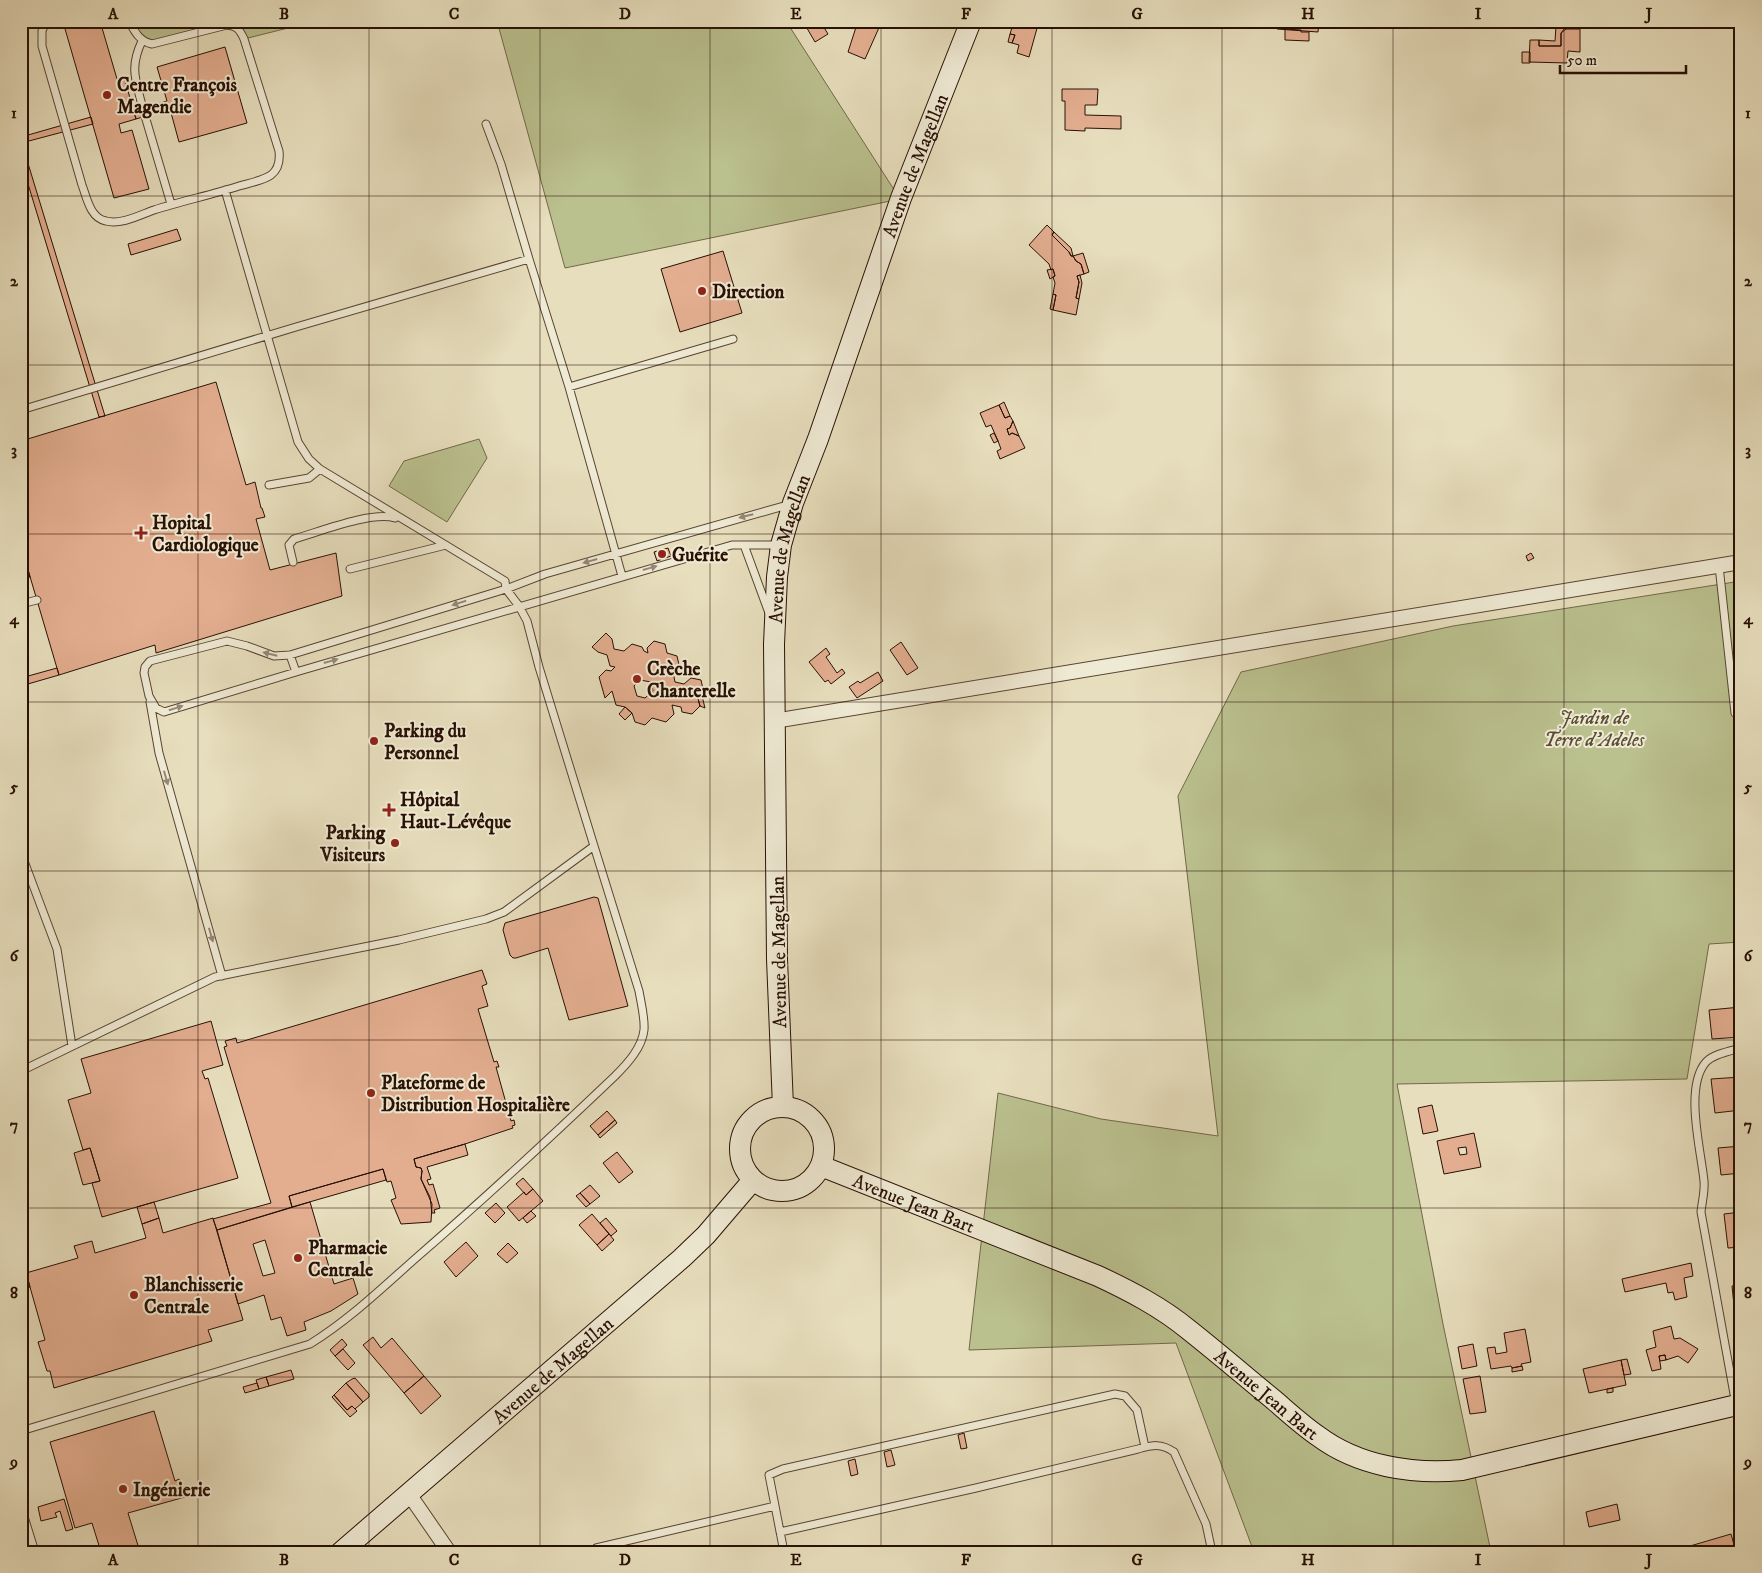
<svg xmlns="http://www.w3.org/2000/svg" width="1762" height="1573" font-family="'IM FELL DW Pica',serif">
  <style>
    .green { fill: #bac08e; stroke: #716849 }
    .building { fill: #e3ae90; stroke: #281004; fill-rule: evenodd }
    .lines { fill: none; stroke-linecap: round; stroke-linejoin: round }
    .lane-casing { stroke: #584432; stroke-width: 9 }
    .street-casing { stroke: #584432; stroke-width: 16 }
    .secondary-casing { stroke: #281004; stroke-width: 22 }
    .lane { stroke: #efead4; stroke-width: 7 }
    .street { stroke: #efead4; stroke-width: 14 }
    .secondary { stroke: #efead4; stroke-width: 20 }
    .oneway { fill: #958876 }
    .grid { fill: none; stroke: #281004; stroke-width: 1; stroke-opacity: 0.55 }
    .poi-dot { fill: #8f2418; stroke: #efead4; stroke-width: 2 }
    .labels { text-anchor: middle; stroke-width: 4; stroke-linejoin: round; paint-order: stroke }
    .poi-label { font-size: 19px; font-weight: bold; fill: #281004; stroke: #efead4; text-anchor: start }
    .street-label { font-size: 19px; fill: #281004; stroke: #efead4 }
    .park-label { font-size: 19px; font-style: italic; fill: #5b4e34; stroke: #efead4 }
    .neatline { fill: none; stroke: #281004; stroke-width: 2 }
    .grid-label { font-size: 16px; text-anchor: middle; font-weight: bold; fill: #281004 }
  </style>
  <rect width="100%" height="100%" fill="#e7debd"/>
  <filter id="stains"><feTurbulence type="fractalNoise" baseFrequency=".004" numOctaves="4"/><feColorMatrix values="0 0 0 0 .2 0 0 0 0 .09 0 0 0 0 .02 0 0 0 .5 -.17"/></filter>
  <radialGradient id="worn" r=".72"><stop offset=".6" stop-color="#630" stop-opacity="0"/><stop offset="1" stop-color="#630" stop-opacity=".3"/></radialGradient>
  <path class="green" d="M129,21H316L244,39L235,26L145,42Z
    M497,21H786L900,199L565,268Z
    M479,439L487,458L447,522L389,486L404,461Z
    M1741,581V942L1709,944L1687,1079L1397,1084L1443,1324L1491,1552H1254L1176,1343L969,1350L998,1093L1101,1119L1218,1136L1178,796L1241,672L1453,626Z"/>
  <path class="building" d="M65,21H100L117,79L124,77L136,119L119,124L121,133L132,130L149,189L114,198L63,22Z
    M807,21H820L828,34L815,42L804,23Z
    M858,21H882L865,59L848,52Z
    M1014,21H1039L1029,57L1017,53L1019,45L1012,43L1015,35L1010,34Z
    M1277,21H1319L1318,32L1277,29Z
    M1556,26L1566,27L1561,33V46H1539V40L1555,41Z
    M1285,29L1301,30V32H1309V41L1285,40Z
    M1566,29H1580V52L1568,51L1567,63L1529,62L1530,40H1539V46H1561V33Z
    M1010,34L1015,35L1012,43L1008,42Z
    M225,47L247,123L179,142L170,109L153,114L151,106L167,101L157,67Z
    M1522,52H1530V63H1522Z
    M1062,89H1098L1097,105H1085V115L1121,116V129L1085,128V131L1065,130V101H1062Z
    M151,106L153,114L136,119L134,111Z
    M91,117L93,124L25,142L23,147L105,416L99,417L21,161V137Z
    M1047,225L1054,232L1052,235L1069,252L1071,256H1073L1076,261L1081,264L1084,274L1077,276L1079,282L1076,298L1079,299L1076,315L1053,310L1056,295L1053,294L1055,283L1053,277L1055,276L1053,269L1051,270L1049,264L1029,245Z
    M177,229L181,240L131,255L128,244Z
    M1054,232L1071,248L1073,256H1071L1069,252L1052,235Z
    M723,251L742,313L680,332L661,269Z
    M1083,253L1089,272L1084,274L1081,264L1076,261L1073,256Z
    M1053,269L1055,276L1050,279L1047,270Z
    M1080,275L1082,283L1079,299L1076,298L1079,282L1077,276Z
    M1053,294L1056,295L1053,310L1050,309Z
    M21,357H24L26,364L21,365Z
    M216,382L246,485L255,482L261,508H262L265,517L256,519L270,570L336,553L342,596L156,653L155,645L59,675L21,546V441Z
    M1004,402L1010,416L1005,418L999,405Z
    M999,405L1005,418L1010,416L1013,421L1010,428L1007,429L1009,435L1012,433L1019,436L1025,448L1000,459L997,451L1001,449L998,441L991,425L986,427L980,413Z
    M1013,421L1019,436L1012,433L1009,435L1007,429L1010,428Z
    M994,433L998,441L994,443L990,435Z
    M668,548L671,556L657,561L654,552Z
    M1531,553L1534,558L1528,561L1526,556Z
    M24,554L30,577L21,580V555Z
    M606,633L612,639L614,649L624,651L632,644L642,647L644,651L648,653L647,648L654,641L665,644L667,653L677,656L679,665L673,672L675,682L684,684L691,678L701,680L703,689L697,695L700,706L692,714L682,712L681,707L672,705L674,714L666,722L652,718L645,725L635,722L632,713L625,707L616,705L612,691L605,698L599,677L606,670L611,671L615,667L610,666L607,655L598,652L592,647ZM640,680L651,682L653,691L645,698L637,696L634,686Z
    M901,642L918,668L907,675L890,650Z
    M826,648L830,654L826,657L837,673L842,669L845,673L831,684L828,680L825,682L809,662Z
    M57,668L59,675L21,686V678Z
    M878,672L883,681L857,698L849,687L858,681L860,683Z
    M701,692L705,708L700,706L697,695Z
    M625,707L632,713L625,720L619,714Z
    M594,897L598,898L628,1006L569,1020L548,948L516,958H513L510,955L503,930L505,923Z
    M482,970L487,984L482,986L488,1006L478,1009L494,1062L497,1061L499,1067H496L511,1121L514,1120L515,1125L512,1126L513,1128L465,1144L414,1159L416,1167L421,1168L422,1171L421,1179L432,1204L431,1222L401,1224L391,1200L396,1198L391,1181L387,1182L383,1169L289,1196L292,1207L217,1230L213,1219L271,1203L224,1047L227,1046L225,1041L236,1038L237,1043Z
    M1741,1007V1037L1712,1039L1709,1010Z
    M211,1021L223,1065L202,1071L205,1079L208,1078L238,1178L102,1217L92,1183L100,1181L90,1148L83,1150L68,1100L91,1093L81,1059Z
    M1741,1077V1110L1715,1113L1711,1079Z
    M1432,1105L1438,1131L1423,1134L1418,1108Z
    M607,1111L615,1120L598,1135L590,1126Z
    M615,1120L617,1123L600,1138L598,1135Z
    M1474,1133L1481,1167L1444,1174L1437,1141ZM1466,1147L1467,1154L1460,1155L1458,1148Z
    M465,1144L468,1155L427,1167L431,1179L427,1180L429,1185L433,1184L440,1208L434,1210L435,1213H432L430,1197L421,1179L422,1171L421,1168L416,1167L414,1159Z
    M1741,1146V1173L1721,1175L1718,1148Z
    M90,1148L100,1181L83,1185L74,1153Z
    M617,1152L633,1172L619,1183L603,1163Z
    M383,1169L386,1180L292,1207L289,1196Z
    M523,1178L533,1189L526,1195L516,1184Z
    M590,1185L600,1196L590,1204L580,1193Z
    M533,1189L543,1201L519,1221L507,1207L524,1192L526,1195Z
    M580,1193L590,1204L586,1207L576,1196Z
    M154,1202L159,1218L142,1224L137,1207Z
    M310,1202L334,1284L353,1278L358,1294L331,1311L304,1322L306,1330L287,1336L281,1317L271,1320L264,1295L238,1304L217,1230ZM265,1240L275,1273L263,1276L253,1244Z
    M496,1203L505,1213L495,1223L485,1213Z
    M531,1211L536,1216L527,1223L523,1218Z
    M1741,1212V1247L1728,1248L1724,1214Z
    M592,1214L609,1234L597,1245L579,1225Z
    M159,1218L163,1233L213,1218L243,1320L208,1330L212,1341L54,1388L50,1371H47L38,1342L45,1340L26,1273L78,1258L74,1246L92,1241L95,1253L146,1238L142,1224Z
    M606,1218L617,1231L611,1236L600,1223Z
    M609,1234L614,1240L602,1251L597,1245Z
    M466,1242L478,1256L456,1277L444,1262Z
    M508,1243L518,1253L507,1263L497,1254Z
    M1691,1263L1693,1276L1684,1278L1687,1297L1675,1300L1673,1292L1668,1293L1666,1283L1625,1292L1622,1279Z
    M27,1275L30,1287L21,1290V1276Z
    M1741,1285V1314L1735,1315L1732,1286Z
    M1671,1326L1674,1339L1680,1338L1698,1349L1688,1363L1678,1356L1666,1360L1665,1355L1659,1356L1661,1369L1652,1371L1646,1350L1656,1347L1653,1331Z
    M1525,1329L1531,1362L1521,1364L1522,1366L1512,1368L1511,1366L1491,1369L1487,1348L1495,1347L1496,1354L1507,1352L1504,1333Z
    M373,1337L381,1348L392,1338L424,1376L404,1393L363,1345Z
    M342,1339L347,1345L335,1356L330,1350Z
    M1473,1344L1477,1366L1462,1369L1458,1347Z
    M343,1349L355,1363L348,1370L335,1356Z
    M1665,1355L1666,1360L1660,1361L1659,1356Z
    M1627,1359L1631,1374L1624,1375L1621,1360Z
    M1621,1360L1626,1385L1589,1393L1583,1369Z
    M1522,1366L1523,1370L1512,1372V1368Z
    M291,1370L294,1379L269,1386L266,1377Z
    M424,1376L441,1396L421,1414L404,1393Z
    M1480,1376L1486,1412L1470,1414L1463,1379Z
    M266,1377L269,1386L259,1389L256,1380Z
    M355,1378L369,1394V1397L363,1402L346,1383L352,1379Z
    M257,1383L259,1389L245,1393L243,1387Z
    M346,1383L363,1402L355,1409L352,1406L347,1410L334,1395Z
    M1613,1388V1392L1607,1393V1389Z
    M334,1395L347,1410L352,1406L357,1411L350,1417L332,1397Z
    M154,1411L175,1481L179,1479L185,1497L128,1513L140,1552H101L92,1523L75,1528L50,1442Z
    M964,1433L967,1448L961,1449L958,1435Z
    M891,1450L895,1465L887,1467L884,1452Z
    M855,1459L858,1474L851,1476L848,1461Z
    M64,1499L73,1529L66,1531L60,1511L55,1513L57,1517L41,1521L38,1507Z
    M1617,1504L1620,1520L1589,1527L1586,1512Z
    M1731,1534L1736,1552H1674L1673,1551Z"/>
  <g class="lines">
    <defs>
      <path id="lane" d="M46,21L42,31V46L82,185C87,198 90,218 106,221C121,225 140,215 154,210C182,201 211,195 239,186C249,183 262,181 271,175C279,169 280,160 279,151L244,39C240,30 237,26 227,25L152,44C139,41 135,32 129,21
        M142,41C129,68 136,81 143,109
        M145,116L171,204
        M486,124L501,164L529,259
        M569,387L733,339
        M21,410L296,327L529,259L569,387L622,576
        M269,485L309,478L320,469
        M744,545L769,613
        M778,545H732L296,672L164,712L156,708L149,696L144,673L145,667L150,661L227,641L247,646L274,656L290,655L506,589L545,574L791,504
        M293,562L289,545L294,539C319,532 371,511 395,518
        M1719,566L1735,713
        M350,569L446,545
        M21,604L37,600
        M290,655L296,672
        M150,702L159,753L222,976
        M21,853L57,949L72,1046
        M21,1071L215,977L399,940L486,919L504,912L594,846L539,667L527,621L519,606L506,589L505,581L320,469L309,459L298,442L225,190
        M1736,1405L1701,1212C1702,1202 1705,1191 1704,1181C1701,1150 1684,1087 1706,1062C1713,1054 1730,1051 1741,1048
        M21,1431L310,1344C349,1320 382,1288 416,1258C484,1199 550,1138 615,1076C627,1064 642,1048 644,1030C645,1018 641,1003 639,991L594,846
        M21,1507L35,1552
        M780,1532L976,1488L1138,1449C1153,1445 1161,1443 1174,1452L1206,1524L1212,1552
        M596,1548L775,1506
        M784,1552L769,1475L783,1469L1115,1394L1125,1396L1137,1410L1145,1447"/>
      <path id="street" d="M774,721L1741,562
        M409,1494L449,1552"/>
      <g id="secondary">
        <path id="s1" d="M783,1107L777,959L774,644L777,577L781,545L793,503L818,439L901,198L971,21"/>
        <circle cx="782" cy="1149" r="42"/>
        <path id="s2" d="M821,1166L1098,1276C1130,1291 1161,1307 1189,1330C1218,1353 1246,1377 1274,1400C1288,1412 1302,1425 1318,1436C1358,1466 1413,1475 1462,1470L1741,1404"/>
        <path id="s3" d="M341,1552L682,1258L706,1235L753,1180"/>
      </g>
    </defs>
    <use href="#lane" class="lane-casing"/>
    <use href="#street" class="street-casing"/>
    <use href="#secondary" class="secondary-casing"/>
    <use href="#lane" class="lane"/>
    <use href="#street" class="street"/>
    <use href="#secondary" class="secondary"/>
  </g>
  <defs><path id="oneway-solid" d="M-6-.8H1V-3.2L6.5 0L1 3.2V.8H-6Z" transform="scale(1.25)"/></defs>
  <g class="oneway">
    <use href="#oneway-solid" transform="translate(746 516) rotate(166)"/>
    <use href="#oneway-solid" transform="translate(590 561) rotate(164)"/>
    <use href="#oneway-solid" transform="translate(650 568) rotate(-16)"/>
    <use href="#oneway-solid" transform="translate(459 603) rotate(163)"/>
    <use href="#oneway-solid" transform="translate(270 654) rotate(-166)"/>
    <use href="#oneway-solid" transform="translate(331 661) rotate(-16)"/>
    <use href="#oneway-solid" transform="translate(176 708) rotate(-17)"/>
    <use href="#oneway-solid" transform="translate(166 778) rotate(74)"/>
    <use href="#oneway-solid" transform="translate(211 935) rotate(74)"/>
  </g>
  <path class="grid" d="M198,21V1552M369,21V1552M540,21V1552M710,21V1552M881,21V1552M1052,21V1552M1222,21V1552M1393,21V1552M1564,21V1552M21,196H1741M21,365H1741M21,534H1741M21,702H1741M21,871H1741M21,1040H1741M21,1208H1741M21,1377H1741"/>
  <g class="poi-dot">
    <circle cx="107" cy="95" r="5"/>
    <circle cx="702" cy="291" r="5"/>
    <path d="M138.5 525.5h5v5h5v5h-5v5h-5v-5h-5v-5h5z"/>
    <circle cx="662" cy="554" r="5"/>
    <circle cx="637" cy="679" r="5"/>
    <circle cx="374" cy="741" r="5"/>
    <path d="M386.5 802.5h5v5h5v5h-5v5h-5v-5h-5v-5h5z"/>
    <circle cx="395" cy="843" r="5"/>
    <circle cx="371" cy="1093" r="5"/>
    <circle cx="298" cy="1258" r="5"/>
    <circle cx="134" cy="1295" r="5"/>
    <circle cx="123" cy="1489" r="5"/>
  </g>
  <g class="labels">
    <g class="poi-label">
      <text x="117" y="91">Centre François<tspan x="117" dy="22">Magendie</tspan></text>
      <text x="712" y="298">Direction</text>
      <text x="152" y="529">Hopital<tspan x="152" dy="22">Cardiologique</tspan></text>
      <text x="672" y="561">Guérite</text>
      <text x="647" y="675">Crèche<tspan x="647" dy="22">Chanterelle</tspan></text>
      <text x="384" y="737">Parking du<tspan x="384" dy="22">Personnel</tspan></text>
      <text x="400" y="806">Hôpital<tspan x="400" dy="22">Haut-Lévêque</tspan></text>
      <text x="385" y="839" text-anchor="end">Parking<tspan x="385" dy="22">Visiteurs</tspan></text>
      <text x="381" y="1089">Plateforme de<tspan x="381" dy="22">Distribution Hospitalière</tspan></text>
      <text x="308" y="1254">Pharmacie<tspan x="308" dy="22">Centrale</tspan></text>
      <text x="144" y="1291">Blanchisserie<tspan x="144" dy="22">Centrale</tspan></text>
      <text x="133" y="1496">Ingénierie</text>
    </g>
    <g class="street-label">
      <text dy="7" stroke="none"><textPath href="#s1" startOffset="965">Avenue de Magellan</textPath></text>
      <text dy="7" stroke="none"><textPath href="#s1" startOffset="560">Avenue de Magellan</textPath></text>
      <text transform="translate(778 952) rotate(-91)" y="7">Avenue de Magellan</text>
      <text dy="7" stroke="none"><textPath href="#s2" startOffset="100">Avenue Jean Bart</textPath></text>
      <text dy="7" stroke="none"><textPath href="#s3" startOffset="279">Avenue de Magellan</textPath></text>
      <text dy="7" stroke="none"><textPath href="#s2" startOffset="505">Avenue Jean Bart</textPath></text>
    </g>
    <g class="park-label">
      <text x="1594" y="724">Jardin de<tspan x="1594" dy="22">Terre d'Adeles</tspan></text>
    </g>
  </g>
  <rect width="1762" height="1573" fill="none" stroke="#e7debd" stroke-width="55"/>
  <path d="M1560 65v8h126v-8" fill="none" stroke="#281004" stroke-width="2.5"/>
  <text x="1567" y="65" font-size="15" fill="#281004" stroke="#efead4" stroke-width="4" paint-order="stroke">50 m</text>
  <rect x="28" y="28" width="1706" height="1518" class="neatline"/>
  <g class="grid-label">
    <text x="113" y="19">A</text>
    <text x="284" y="19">B</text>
    <text x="454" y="19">C</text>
    <text x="625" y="19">D</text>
    <text x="796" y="19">E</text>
    <text x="966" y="19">F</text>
    <text x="1137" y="19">G</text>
    <text x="1308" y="19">H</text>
    <text x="1478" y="19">I</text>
    <text x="1649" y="19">J</text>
    <text x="14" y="118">1</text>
    <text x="1748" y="118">1</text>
    <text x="14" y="286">2</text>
    <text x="1748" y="286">2</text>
    <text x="14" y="455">3</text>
    <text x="1748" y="455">3</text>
    <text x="14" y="624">4</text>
    <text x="1748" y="624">4</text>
    <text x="14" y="792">5</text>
    <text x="1748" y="792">5</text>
    <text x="14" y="961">6</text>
    <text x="1748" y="961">6</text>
    <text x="14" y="1130">7</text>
    <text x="1748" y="1130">7</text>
    <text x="14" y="1298">8</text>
    <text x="1748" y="1298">8</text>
    <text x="14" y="1467">9</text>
    <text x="1748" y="1467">9</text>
    <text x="113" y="1565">A</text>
    <text x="284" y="1565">B</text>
    <text x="454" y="1565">C</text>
    <text x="625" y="1565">D</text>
    <text x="796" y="1565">E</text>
    <text x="966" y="1565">F</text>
    <text x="1137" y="1565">G</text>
    <text x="1308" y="1565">H</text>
    <text x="1478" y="1565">I</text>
    <text x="1649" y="1565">J</text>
  </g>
  <rect width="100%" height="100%" filter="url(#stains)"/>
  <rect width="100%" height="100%" fill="url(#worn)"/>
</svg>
